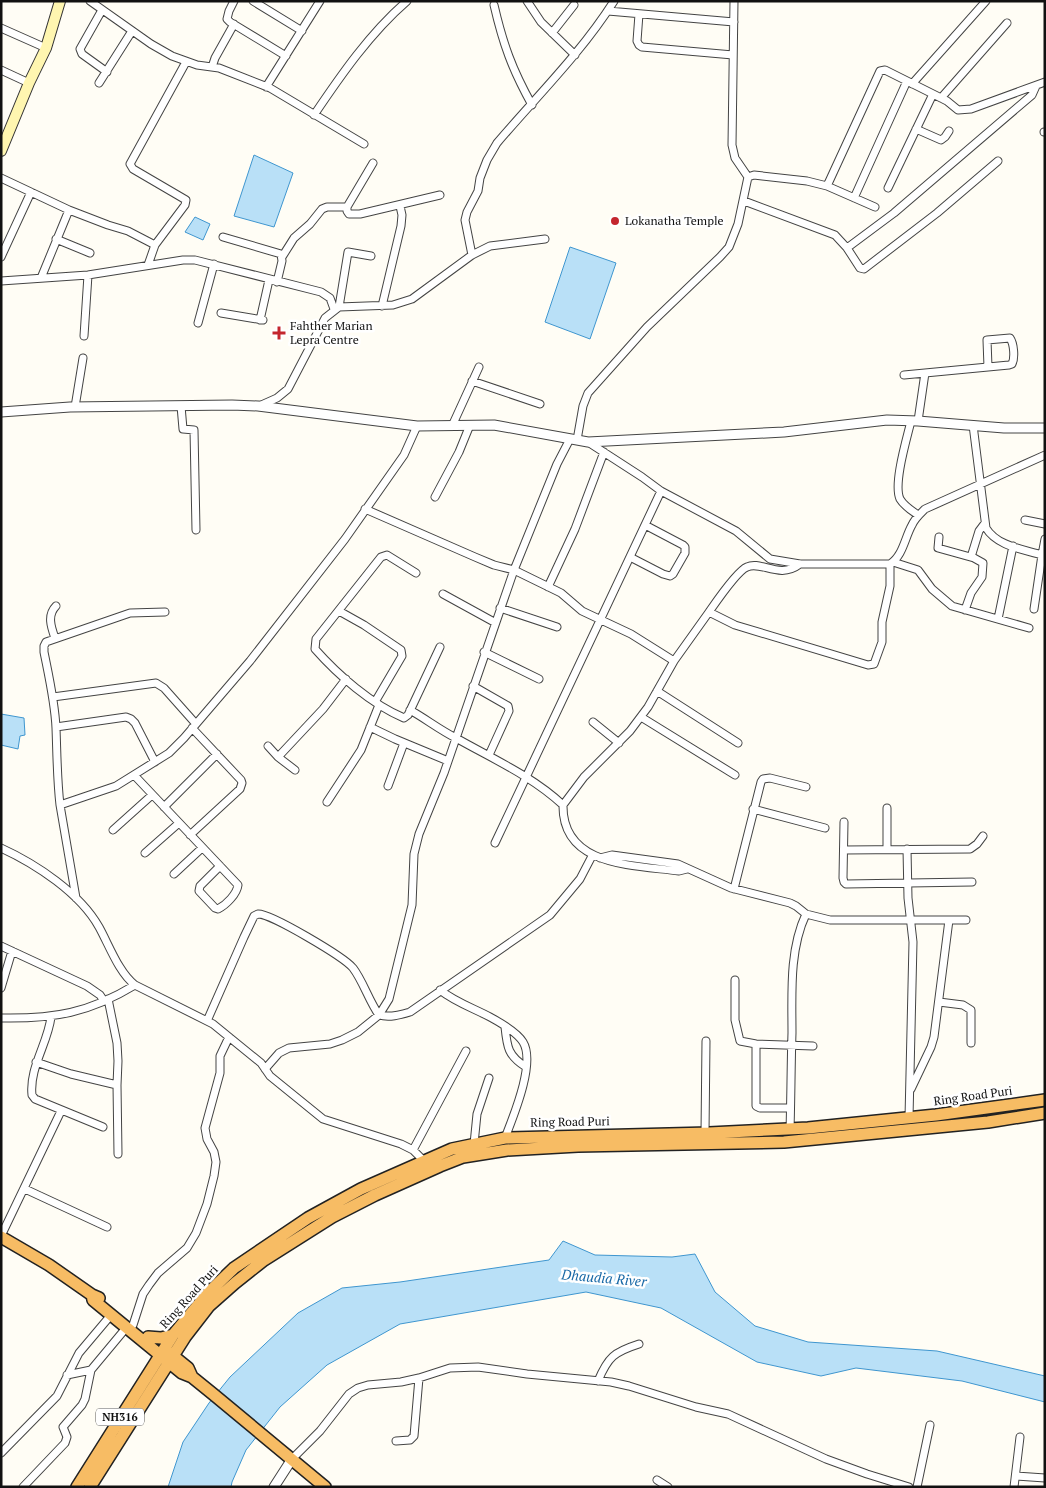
<svg xmlns="http://www.w3.org/2000/svg" width="1046" height="1488" font-family="'PT Serif',serif">
  <style>
    .water { fill: #b9e0f7; stroke: #3f96cf }
    .lines { fill: none; stroke-linecap: round; stroke-linejoin: round }
    .minor-casing { stroke: #444; stroke-width: 9 }
    .tertiary-casing { stroke: #444; stroke-width: 11 }
    .secondary-casing { stroke: #333; stroke-width: 12 }
    .trunk-casing { stroke: #222; stroke-width: 14 }
    .minor { stroke: #fff; stroke-width: 7 }
    .tertiary { stroke: #fff; stroke-width: 9 }
    .secondary { stroke: #fff6b0; stroke-width: 10 }
    .trunk { stroke: #f7bc64; stroke-width: 11 }
    .poi-dot { fill: #c4262e; stroke: #fff; stroke-width: 2 }
    .labels { text-anchor: middle; stroke-width: 5; stroke-linejoin: round; paint-order: stroke }
    .shield { fill: #fff; stroke: #585858; stroke-width: 1 }
    .shield-label { font-size: 11px; font-weight: bold; fill: #111 }
    .poi-label { font-size: 12px; fill: #111; stroke: #fff; text-anchor: start }
    .street-label { font-size: 12px; fill: #111; stroke: #fff }
    .water-label { font-size: 14px; font-style: italic; fill: #1768a6; stroke: #fff }
  </style>
  <rect width="100%" height="100%" fill="#fffdf5"/>
  <path class="water" d="M254,155L293,173L274,227L234,216Z
    M195,217L210,224L203,240L185,232Z
    M570,247L616,263L590,339L545,322Z
    M1,714L24,718L25,735L20,736L18,749L1,745Z
    M563,1241L595,1255L672,1257L695,1254L715,1292L755,1326L808,1342L937,1351L1045,1376V1402L962,1381L856,1368L821,1376L757,1362L661,1308L586,1292L400,1324L327,1365L280,1407L246,1450L232,1482L231,1487H168L183,1442L209,1403L230,1377L298,1313L342,1288L400,1282L549,1260Z"/>
  <g class="lines">
    <defs>
      <path id="minor" d="M90,1L151,44L172,56L197,65L219,68L270,88L364,144
        M234,1L229,11L227,19L230,22L286,56
        M253,1L302,31
        M527,1L541,22L575,55
        M734,1L732,145L735,158L748,177
        M494,5C503,44 512,69 532,105
        M102,10L80,49L82,54L107,72
        M608,11L734,22
        M639,14L637,41L639,45L642,47L733,55
        M1,28L46,48
        M552,33L574,5
        M212,67L215,58L234,24
        M1,70L29,83
        M99,83L132,31
        M912,84L986,1
        M266,87L320,1
        M941,98L1007,23
        M314,115C341,75 370,33 407,1
        M916,129L941,140L945,137L949,131
        M1044,132H1045
        M373,163L347,207V211L349,214H360L440,195
        M1,178L69,210L108,225L128,231L155,245
        M827,186L880,71L885,70L947,101L958,110L971,109L1045,82
        M888,188L933,94
        M854,198L907,81
        M744,201L835,235L847,248L860,268L864,269L937,213L998,161
        M223,237L281,254L282,261L277,282
        M56,239L90,253
        M847,248L894,213L1032,95L1036,86
        M472,255L465,220L467,212L478,191L480,178L487,160L497,143C537,96 581,53 614,1
        M1,257L31,192
        M282,257L294,238L310,224L322,209L327,207H347
        M148,265L155,245L185,205L186,200L133,169L130,164L186,62
        M41,278L69,210
        M1,281L88,275L183,260H195L321,292L330,298L334,309
        M382,306L401,226L402,215L400,206
        M339,307L348,252L371,256
        M221,313L263,320
        M260,320L269,280
        M198,323L214,264
        M84,336L88,275
        M904,375L1009,365L1012,364C1015,358 1014,344 1010,338L987,340L988,367
        M472,381L540,404
        M181,406L183,429L194,430L196,530
        M259,406L277,398L288,389L325,318L339,307L393,305L412,299L472,255L490,246L545,239
        M75,407L83,358
        M911,421C907,438 893,484 900,499C904,506 912,511 918,515
        M918,421L925,373
        M973,425L986,528C997,546 1022,549 1042,555L1034,609
        M452,426L479,367
        M577,440L583,406L588,393L647,327L720,257L729,247L738,224L748,177L754,175L807,181L827,186L875,207
        M588,442L642,477L661,491L736,531L770,559L800,564H890C903,556 905,537 912,525C915,518 920,514 925,509L1045,455
        M435,497L459,452L470,425
        M365,509L475,557L494,565L514,570L561,593L582,611L631,634L674,661
        M1025,520L1045,524
        M939,537L938,548L974,558L983,563L982,577L971,593L965,610
        M1042,555L1045,539
        M630,557L663,574L670,576L673,574L685,553V547L683,545L645,525
        M971,557L979,531L985,523
        M893,562L918,570L932,589L952,606L1029,628
        M416,573L387,555L381,557L316,639L315,649C338,675 371,704 404,718L408,715L440,647
        M548,587L575,529L604,452
        M443,594L494,622
        M500,608L557,627
        M339,611L364,625L401,650L402,656L375,702
        M709,612C716,602 737,571 747,567C761,560 779,580 800,564
        M998,619L1013,546
        M55,638C51,627 47,615 56,606
        M484,652L539,679
        M473,686L508,706L509,711L489,755
        M657,691L738,743
        M53,697L156,683L164,688L196,724
        M410,710C426,719 440,730 456,738C493,759 532,776 563,805C562,867 634,865 679,871L687,869
        M641,717L735,775
        M593,722L619,743
        M56,727L126,717L131,719L135,723L155,762
        M370,727L395,739L448,761
        M268,746L278,757L295,770
        M278,757L323,709L346,679
        M134,775L238,885C237,894 226,905 218,909L215,908L199,891L200,886L220,866
        M388,786L404,743
        M327,802L361,750L379,705
        M60,805C57,779 57,754 56,728C55,703 49,677 44,652V646L46,642L130,613L165,612
        M563,805L584,777L630,731L648,707L674,661L709,612L735,625L868,665L874,664L882,642V622L890,586V564
        M164,807L217,754
        M887,808V849
        M753,809L825,828
        M844,822L843,878L844,882L846,884L972,882
        M113,830L152,795
        M190,835L240,789L242,783L241,780L192,728
        M495,843L661,491
        M1,848C36,864 80,893 99,927C109,945 119,973 135,985L213,1024L261,1063L270,1076L323,1119L401,1144L413,1150L424,1161
        M907,849L908,898L913,942L909,1118
        M844,850L970,849L977,844L983,836
        M145,853L179,823
        M600,858L612,855L678,864L731,888L790,903L796,906L806,914L830,920H966
        M174,874L202,848
        M734,889L761,782L763,779L770,778L806,787
        M76,898L60,805L116,786L169,753L184,738L250,661L345,539L404,455L417,426
        M1,946L87,986L100,995L104,1001
        M735,980V1020L740,1041L756,1044L813,1046
        M1,988L12,951
        M440,990C455,1002 473,1008 490,1017C501,1023 517,1032 523,1042C536,1063 513,1117 505,1138
        M108,999L117,1043L118,1061L117,1085L118,1154
        M939,1002L963,1005L971,1010V1043
        M51,1017C48,1043 29,1068 32,1095L35,1099L103,1127
        M1,1018C54,1019 89,1013 135,985
        M207,1021L244,937L254,916L258,914C270,913 344,957 353,968C363,981 369,1001 379,1015C389,1018 400,1015 410,1012L550,915L580,879L592,856
        M505,1027C507,1047 508,1056 526,1067
        M756,1044V1106L760,1108H790
        M36,1062L71,1074L117,1085
        M265,1069L279,1053L289,1048L330,1044L342,1040L358,1032L379,1015L389,999L412,905L414,854L419,834L444,773L514,570L557,464L570,439
        M911,1089L931,1047L934,1037L949,920
        M790,1130C791,1097 791,1065 792,1033C792,994 789,950 806,914
        M705,1133L706,1041
        M474,1144L477,1114L489,1078
        M413,1150L466,1051
        M25,1189L107,1227
        M1,1236L61,1111
        M133,1325L143,1294L149,1285L158,1273L187,1248L196,1233L207,1204L214,1176L216,1162L214,1152L207,1139L205,1128L220,1073V1056L229,1037
        M67,1375L91,1370
        M598,1381C608,1357 614,1352 639,1344
        M396,1441L410,1440L414,1436L419,1378
        M1,1453L57,1396L79,1353L111,1315
        M292,1459L320,1431L349,1394L358,1388L368,1385L401,1382L419,1378L450,1368L478,1367L527,1374L611,1382L629,1386L696,1407L728,1414L826,1459L867,1474L909,1487
        M1016,1476L1045,1478
        M657,1480L668,1487
        M23,1487L65,1443L67,1437L63,1427L82,1405L85,1399L91,1370L126,1328
        M917,1487L930,1425
        M1014,1487L1020,1437"/>
      <path id="tertiary" d="M1,412L70,407L232,405L258,406L417,426L494,425L588,442L784,432L887,420L918,421L1004,428H1045
        M274,1487L292,1459"/>
      <path id="secondary" d="M1,151L29,83L46,48L60,1"/>
      <path id="trunk" d="M1,1237L49,1265L92,1295L99,1298
        M92,1295L93,1300L182,1373L192,1377L213,1394L325,1487
        M148,1337L161,1338L173,1335
        M167,1351L188,1368L192,1377
        M77,1487L173,1335L208,1293L234,1268L308,1218L361,1189L452,1149L505,1138L709,1133L808,1128L936,1115L1045,1100
        M90,1487L185,1337L209,1306L235,1283L264,1260L332,1217L375,1195L440,1166L463,1157L507,1150L578,1146L784,1142L988,1122L1045,1113"/>
    </defs>
    <use href="#minor" class="minor-casing"/>
    <use href="#tertiary" class="tertiary-casing"/>
    <use href="#secondary" class="secondary-casing"/>
    <use href="#trunk" class="trunk-casing"/>
    <use href="#minor" class="minor"/>
    <use href="#tertiary" class="tertiary"/>
    <use href="#secondary" class="secondary"/>
    <use href="#trunk" class="trunk"/>
  </g>
  <g class="poi-dot">
    <circle cx="615" cy="221" r="5"/>
    <path d="M276.5 325.5h5v5h5v5h-5v5h-5v-5h-5v-5h5z"/>
  </g>
  <g class="labels">
    <rect class="shield" x="96" y="1408.5" width="48" height="17" rx="4"/>
    <g class="shield-label">
      <text x="120" y="1421">NH316</text>
    </g>
    <g class="poi-label">
      <text x="625" y="225">Lokanatha Temple</text>
      <text x="290" y="330">Fahther Marian<tspan x="290" dy="14">Lepra Centre</tspan></text>
    </g>
    <g class="street-label">
      <text transform="translate(973 1096) rotate(-8)" y="4">Ring Road Puri</text>
      <text transform="translate(570 1122) rotate(-1)" y="4">Ring Road Puri</text>
      <text transform="translate(189 1297) rotate(-48)" y="4">Ring Road Puri</text>
    </g>
    <g class="water-label">
      <text transform="translate(604 1278) rotate(5)" y="5">Dhaudia River</text>
    </g>
  </g>
  <rect width="1046" height="1488" fill="none" stroke="#111111" stroke-width="5"/>
</svg>
